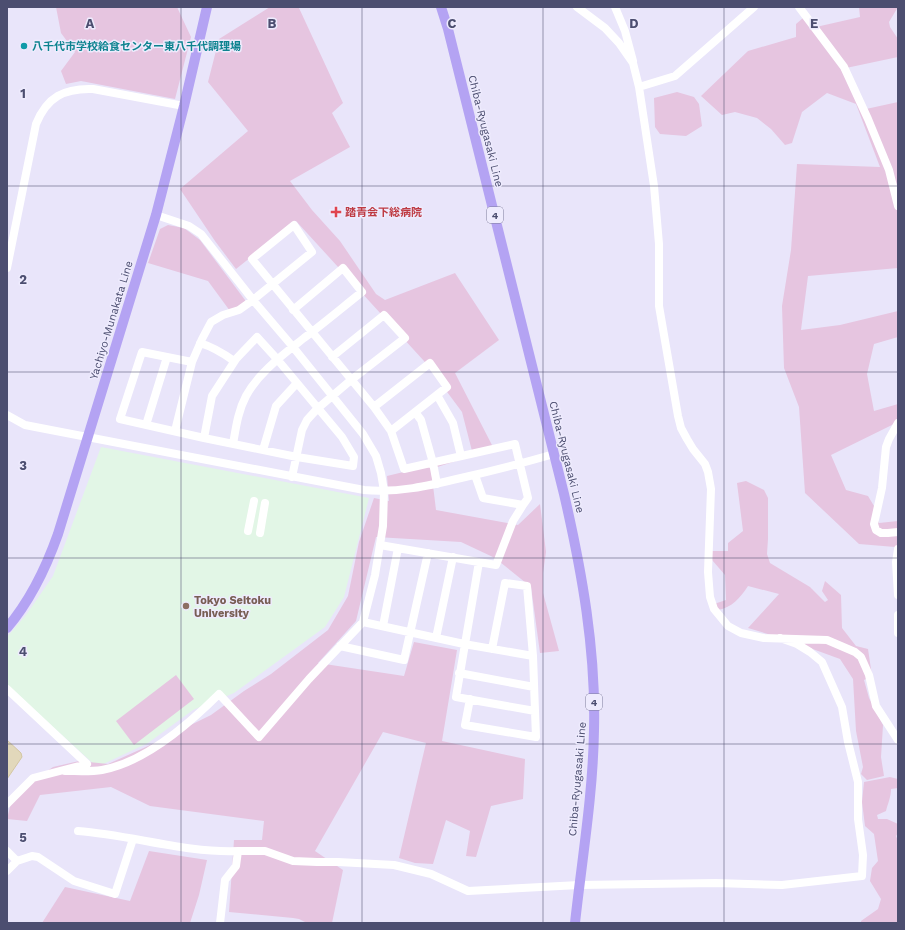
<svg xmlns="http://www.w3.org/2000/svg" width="905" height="930" font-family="'Work Sans','Noto Sans JP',sans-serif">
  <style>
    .education { fill: #e2f6e6 }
    .green { fill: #e6c5e0 }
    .water { fill: #e2d8bb; stroke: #d3c6a2 }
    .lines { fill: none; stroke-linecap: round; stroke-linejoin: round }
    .minor { stroke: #fff; stroke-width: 8 }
    .major { stroke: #b4a3f3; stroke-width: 10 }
    .grid { fill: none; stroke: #4c4e70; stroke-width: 1; stroke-opacity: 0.55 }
    .culture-dot { fill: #0f9aa8; stroke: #eeebfd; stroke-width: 1.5 }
    .health-dot { fill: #e0444e; stroke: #eeebfd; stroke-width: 1.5 }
    .education-dot { fill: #8d6e63; stroke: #eeebfd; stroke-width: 1.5 }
    .labels { text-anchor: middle; stroke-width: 3; stroke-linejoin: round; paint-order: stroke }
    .shield { fill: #eeebfd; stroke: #7d7d9a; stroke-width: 1 }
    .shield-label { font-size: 10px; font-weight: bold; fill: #4c4e70 }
    .culture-label { font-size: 11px; font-weight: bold; fill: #0d838f; stroke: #eeebfd; text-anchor: start }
    .street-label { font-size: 11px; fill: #4c4e70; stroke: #eeebfd }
    .health-label { font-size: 11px; font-weight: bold; fill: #be3a42; stroke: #eeebfd; text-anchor: start }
    .education-label { font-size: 11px; font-weight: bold; fill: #785e54; stroke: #eeebfd; text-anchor: start }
    .grid-label { font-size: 13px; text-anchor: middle; font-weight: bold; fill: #4c4e70; stroke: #eeebfd; stroke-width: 3; stroke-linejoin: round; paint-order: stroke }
  </style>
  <rect width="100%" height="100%" fill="#e9e5fa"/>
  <path class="education" d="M101,447L369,498L344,597L325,627L234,693L193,710L148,743L97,767L7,685V637L26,615L53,576Z"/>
  <path class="green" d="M56,7H177L191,37L175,99L81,81L66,84L61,71L75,52L61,33Z
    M270,7H297L299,8L343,103L332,113L350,147L290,181L312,210L340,241L376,294L385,300L455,273L499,340L455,373L494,449L431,469L436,510L518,525L540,504L546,552L543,573V593L559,651L540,653L531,587L495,558L461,542L376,537L356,621L318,663L404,676L414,642L457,650L442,741L525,759L523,799L491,806L476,857L466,856L470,831L446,820L433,864L415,863L399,858L426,743L383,732L315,851L343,870L332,923H307L299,919L293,918L229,912L234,840H262L264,821L150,806L111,787L40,795L27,821L7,819L12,799L27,785L53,767L79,761L108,764L148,746L211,715L244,691L271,674L328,630L348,596L359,542L374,498L389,501L387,476L424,467L472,451L462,412L424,361L296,221L236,269L215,241L180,189L248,131L208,82L219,39Z
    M859,7H898L889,22L890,27L898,39V57L846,68L866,109L898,102V268L808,276L801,330L840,325L898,311V337L874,344L867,374L874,411L898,404V418L894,424L831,455L846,490L868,496L874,506L879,523L898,521V545L895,547L859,544L805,493L799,407L784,368L782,306L791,250L797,164L880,167L856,104L827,93L802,112L792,143L785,145L771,129L757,118L735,112L722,115L701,96L748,51L796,37V24L803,18L816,27L860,17Z
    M677,92L694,97L699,104L702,126L686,136L660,134L655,127L654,98Z
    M168,225L184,228L200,240L245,300V303L230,311L208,281L148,263L160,229Z
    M746,481L764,490L768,498V539L767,554L770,563L810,587L825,602L828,600L822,591L825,581L841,595L842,628L856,646L868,649L872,676L864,680L869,698L883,725L881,757L884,776L867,780L861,774L863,767L856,731L853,679L840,659L788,640L748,628L779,594L748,586C740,598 732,608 717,610L714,604L726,600L725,575L712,560V551H728V543L743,531L737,483Z
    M176,675L194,699L134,745L116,721Z
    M890,777L898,779V788L891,789C891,797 888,803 886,811L877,815L878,819H887L898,824V833L896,836L898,841V923H861V921L878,909L881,899L870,881L872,868L878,861L874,834L865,826L862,802L864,782Z
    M149,851L207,860L199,895L190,923H42L65,887L130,901Z"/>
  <path class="water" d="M7,740L21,753L22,757L7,779Z"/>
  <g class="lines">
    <path class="minor" d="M577,7L605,28L619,43L633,63L639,87L654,186L659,244V306L678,416L681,428L687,439L693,449L705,464L708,472L711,489L708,572L710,597L714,609L728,626L741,633L764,638L827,640L855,652L861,657L869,675L876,706L898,740
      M615,7L625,31L633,61
      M799,7L844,67L868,119L889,170L898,206
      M639,87L675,76L754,7
      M7,268L36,124C47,97 64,88 93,89L184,106
      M257,337L277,359L342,437L354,457L353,466L297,457L204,438L212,396L236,359Z
      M200,343C213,347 223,353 234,361
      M437,395L453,423L461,456
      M374,407L430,363L447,387L391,431
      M415,412L421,420L433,463L437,484
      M7,415L25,425L56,431L364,490C398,493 428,486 461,478C492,471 523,463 554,454
      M898,423L889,439L886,447L882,488L874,524L876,530L881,533H888L898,532
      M146,425L167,357
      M175,431L192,362
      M204,438L120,419L142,352L192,362L202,339L211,322L223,315L239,310L253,300L312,252L294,225L252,259L374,407L391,431L404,469L515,444L528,498L523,505L483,498L475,475
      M233,444C236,427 238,411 246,396C259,372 283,355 304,338C324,323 343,307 362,292L343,268L293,310
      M263,450L276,406L297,383
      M292,477L302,430L307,420L317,409L351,380L405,338L384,315L332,357
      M248,531L254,501
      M260,533L265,503
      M380,545L496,565L513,521L523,505
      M898,549L896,562L898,595
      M898,615V633
      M363,622L464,644L533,656
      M383,626L398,548
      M436,638L453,557
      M340,646L404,660L428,553
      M492,649L505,583L527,586L533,656L535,711
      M459,673L534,687
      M7,689L87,764L33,778L7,804
      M470,699L465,725L536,737L535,711L456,697L479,562
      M65,771C77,771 91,772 102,770C146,762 189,724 219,694L259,737L309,679L363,622L375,575L383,526L384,491L381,473L376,456L363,434L293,347L253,300L201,234L189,226L156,215
      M78,831C132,835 184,853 238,851L236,866L225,880L220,923
      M7,851L17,861L7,871
      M238,851H265L293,861L317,862H338L394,865L431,874L468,891L579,885L716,883L782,885L862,876L863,855L858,819V782L848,742L842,707L822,662L810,652L797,644L780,638
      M17,861L32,856L38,857L74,881L115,894L133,839"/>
    <path class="major" d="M441,7L448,29L564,494C582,572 596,650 594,730C593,795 582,859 575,923
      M7,628C30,601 46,568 58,534L156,215L184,106L207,7"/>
  </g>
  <path class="grid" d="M181,7V923M362,7V923M543,7V923M724,7V923M7,186H898M7,372H898M7,558H898M7,744H898"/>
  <circle class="culture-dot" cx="24" cy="46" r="4"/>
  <path class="health-dot" d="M334 206h4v4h4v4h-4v4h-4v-4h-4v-4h4z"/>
  <circle class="education-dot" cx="186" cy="606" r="4"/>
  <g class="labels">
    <g class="shield">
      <rect x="487" y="207" width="16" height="16" rx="3"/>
      <rect x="586" y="694" width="16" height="16" rx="3"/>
    </g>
    <g class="shield-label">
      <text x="495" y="219">4</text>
      <text x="594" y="706">4</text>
    </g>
    <g class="culture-label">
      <text x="32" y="50">八千代市学校給食センター東八千代調理場</text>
    </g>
    <g class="street-label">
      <text transform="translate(486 131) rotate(76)" y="4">Chiba-Ryugasaki Line</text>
      <text transform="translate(111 320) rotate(-73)" y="4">Yachiyo-Munakata Line</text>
      <text transform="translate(567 457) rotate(76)" y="4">Chiba-Ryugasaki Line</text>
      <text transform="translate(577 779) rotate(-85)" y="4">Chiba-Ryugasaki Line</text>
    </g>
    <g class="health-label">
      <text x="345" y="216">踏青会下総病院</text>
    </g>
    <g class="education-label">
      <text x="194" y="604">Tokyo Seitoku<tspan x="194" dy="13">University</tspan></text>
    </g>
  </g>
  <g class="grid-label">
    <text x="90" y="28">A</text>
    <text x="272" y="28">B</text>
    <text x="452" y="28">C</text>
    <text x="634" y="28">D</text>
    <text x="814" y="28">E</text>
    <text x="23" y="98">1</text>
    <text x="23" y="284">2</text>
    <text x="23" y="470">3</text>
    <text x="23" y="656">4</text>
    <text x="23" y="842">5</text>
  </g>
  <rect width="905" height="930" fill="none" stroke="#4c4e70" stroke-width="16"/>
</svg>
